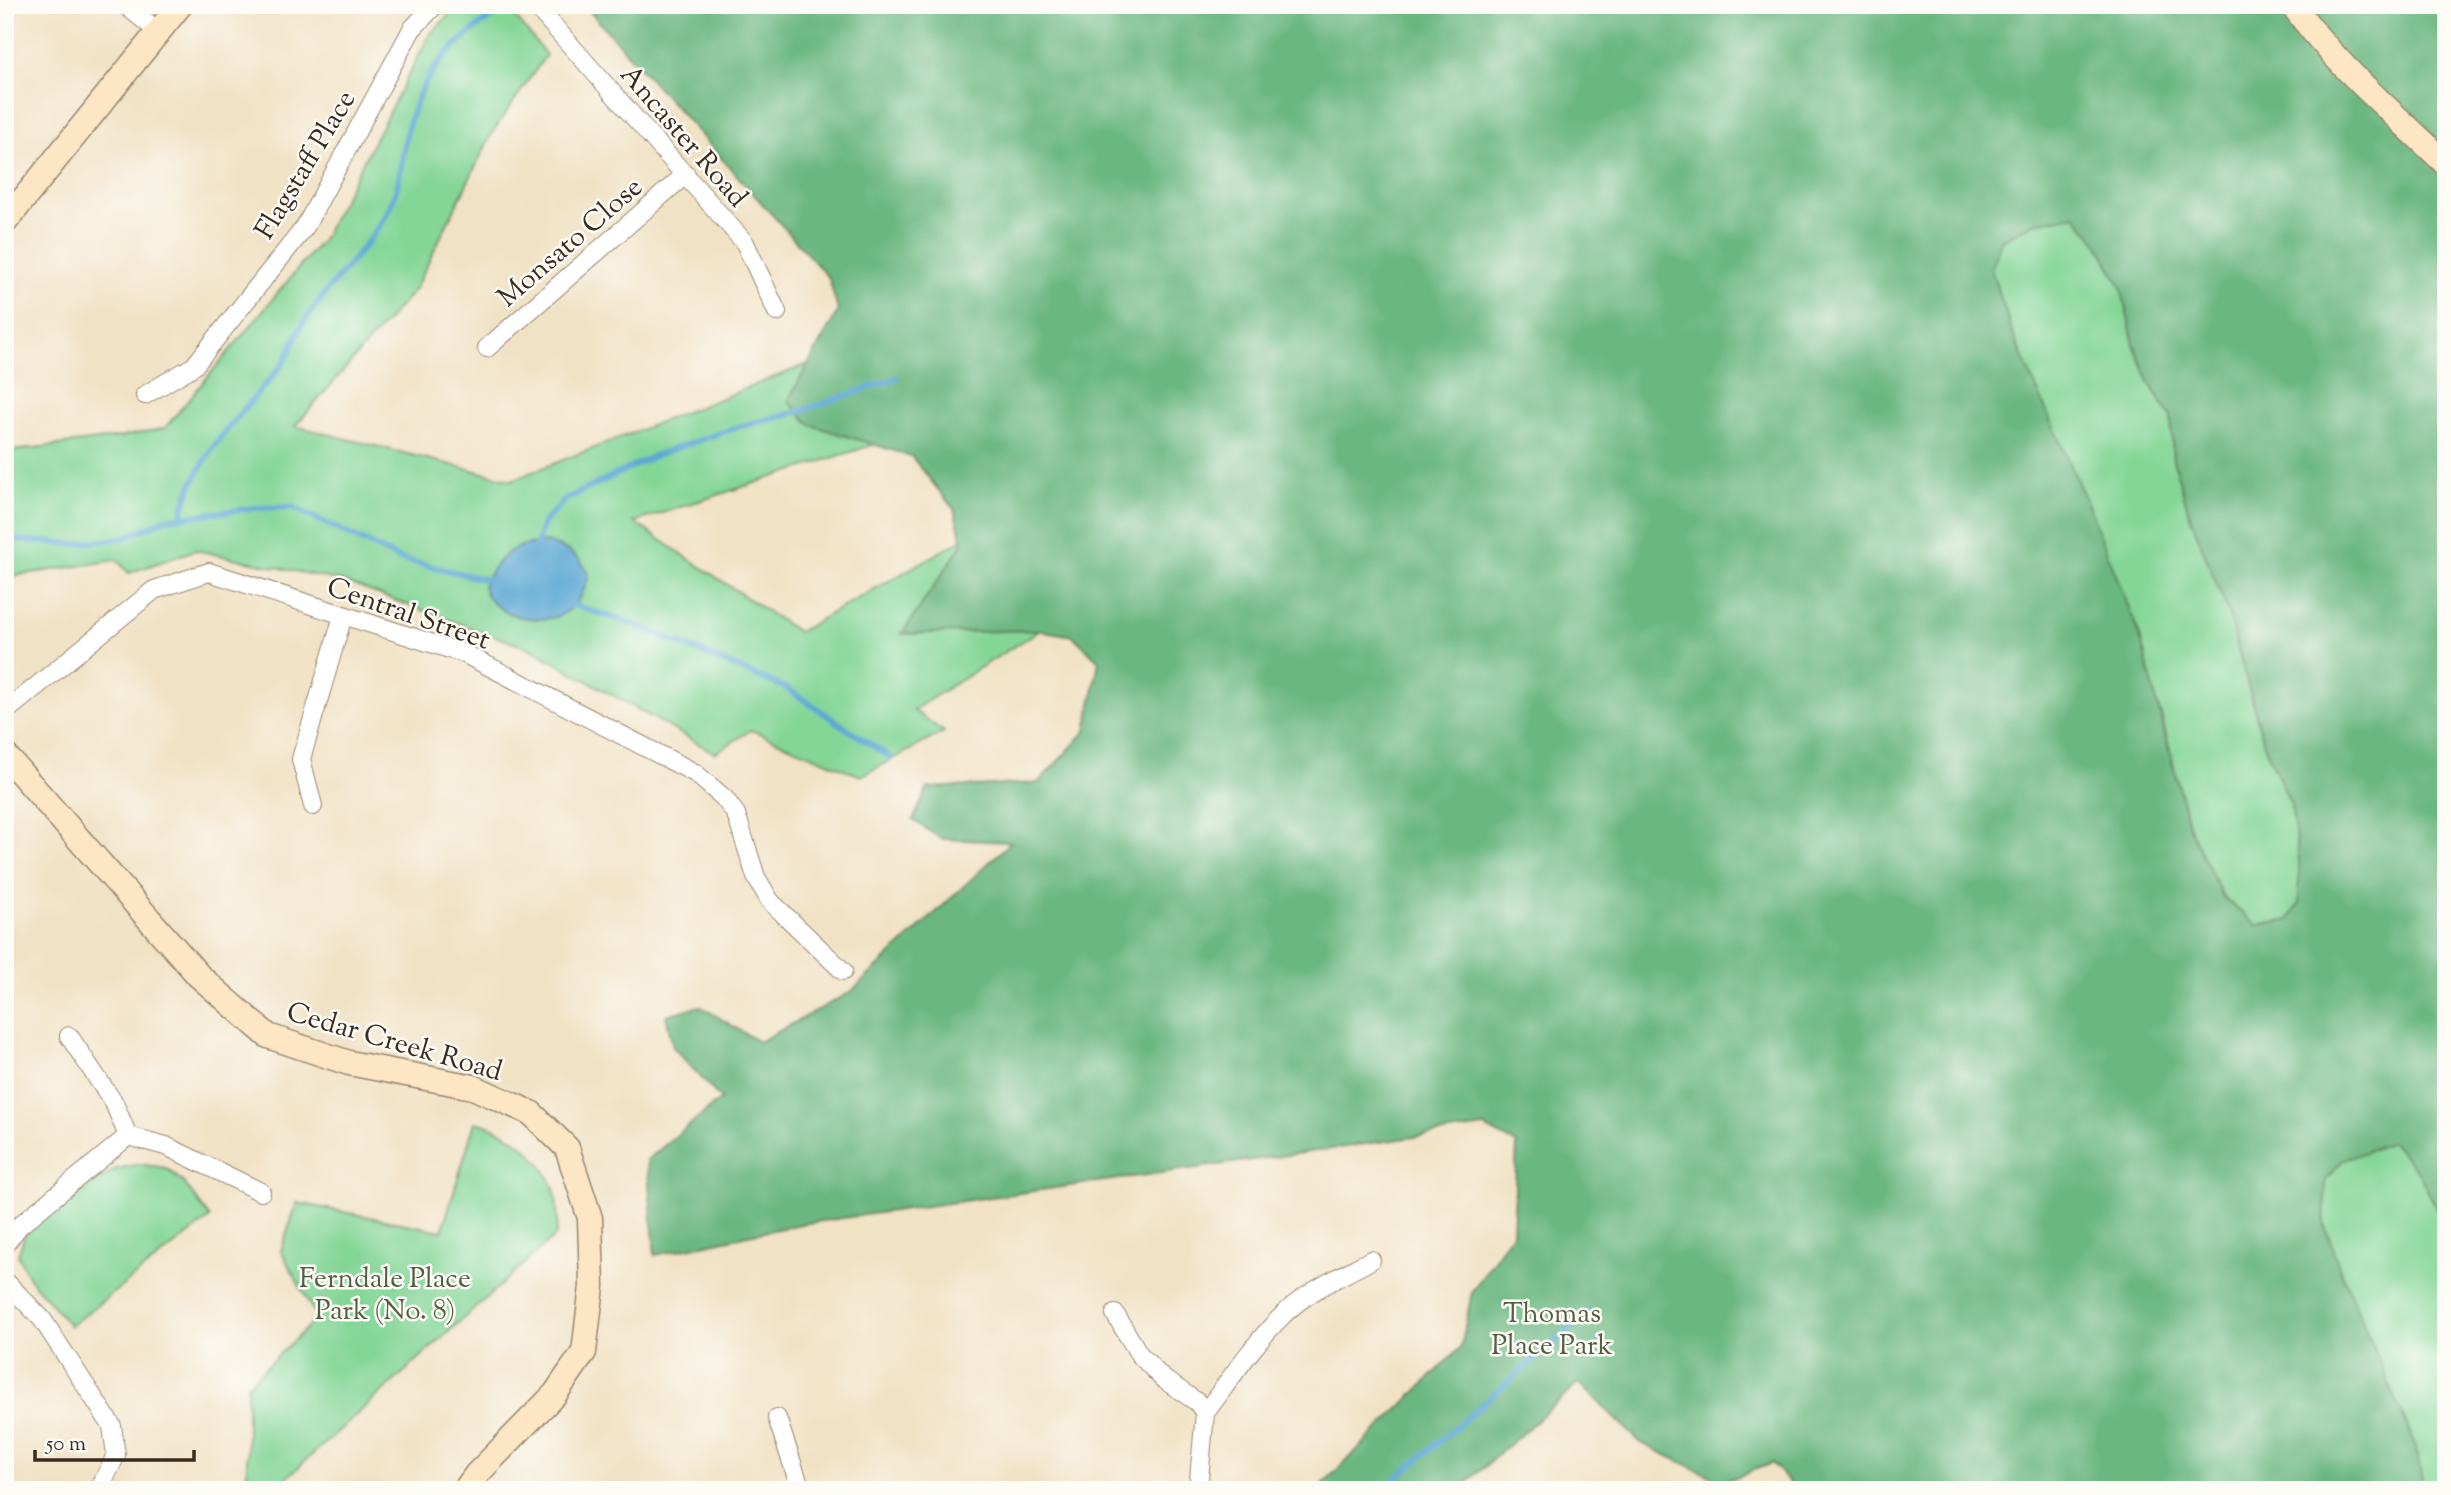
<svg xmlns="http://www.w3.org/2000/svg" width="2451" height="1495" font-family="'Sorts Mill Goudy',serif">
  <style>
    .green { fill: #84d697; stroke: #60805a; stroke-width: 2 }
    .forest { fill: #6bb780; stroke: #53704f; stroke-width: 2; fill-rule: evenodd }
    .water { fill: #5ca7d4; stroke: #4c6879; stroke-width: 2 }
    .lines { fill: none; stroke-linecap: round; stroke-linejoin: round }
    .stream { stroke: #5ca7d4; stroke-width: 6 }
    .street-casing { stroke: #968672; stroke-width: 20 }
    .secondary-casing { stroke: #968672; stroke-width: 27 }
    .street { stroke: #fff; stroke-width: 18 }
    .secondary { stroke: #fce6c4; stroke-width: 24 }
    .labels { text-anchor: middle; stroke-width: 5; stroke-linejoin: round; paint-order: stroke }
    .street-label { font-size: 28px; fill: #3b2a1e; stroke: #fdfcf7 }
    .park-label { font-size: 28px; fill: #515e42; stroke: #fdfcf7 }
  </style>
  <rect width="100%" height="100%" fill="#fdfcf7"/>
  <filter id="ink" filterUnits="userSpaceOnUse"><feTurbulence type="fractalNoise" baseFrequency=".0143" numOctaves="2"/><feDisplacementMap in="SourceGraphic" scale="14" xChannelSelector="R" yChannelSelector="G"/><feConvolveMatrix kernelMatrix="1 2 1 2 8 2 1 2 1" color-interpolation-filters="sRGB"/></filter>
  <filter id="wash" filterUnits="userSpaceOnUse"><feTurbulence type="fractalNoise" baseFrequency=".00686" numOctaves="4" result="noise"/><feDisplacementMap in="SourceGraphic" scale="28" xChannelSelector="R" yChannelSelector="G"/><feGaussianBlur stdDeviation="1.57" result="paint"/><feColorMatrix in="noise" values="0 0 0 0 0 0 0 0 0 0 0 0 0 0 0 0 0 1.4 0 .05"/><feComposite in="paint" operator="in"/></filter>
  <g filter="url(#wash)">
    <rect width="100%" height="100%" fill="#f1e2c5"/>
    <path class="green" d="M459,5H506L546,55L492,133L415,289L295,426L512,480L852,347L922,429L634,522L798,632L997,520L1067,613L913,710L944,732L861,776L751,730L715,753L531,649L341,581L195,550L129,573L117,560L5,577V452L121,437L165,428L322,240L430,34Z
      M2075,215L2099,245L2121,287L2134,344L2150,384L2171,417L2173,460L2191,519L2228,612L2264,744L2291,805L2299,860V903L2289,920L2257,926L2223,897L2189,828L2162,718L2091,512L2014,338L1991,269L2001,240L2034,223Z
      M475,1122C509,1129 539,1153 553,1186C559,1202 558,1219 556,1235L273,1490H243L247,1486V1385L317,1318L281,1251L297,1203L442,1231Z
      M2392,1142L2419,1173L2446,1227V1490H2424L2414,1444L2339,1267L2324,1224L2326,1179L2343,1160Z
      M139,1164L166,1168L184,1183L210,1218L70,1326L29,1278L18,1255L24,1237L34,1222L116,1169Z"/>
    <path class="forest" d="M584,5H2446V1227L2419,1173L2392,1142L2343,1160L2326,1179L2324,1224L2339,1267L2415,1444L2424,1490H1796L1772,1463L1723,1482L1641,1443L1579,1383L1458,1490H1317L1461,1347L1472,1292L1513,1232L1517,1144L1485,1127L801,1224L655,1255L647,1160L721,1099L673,1047L666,1015L700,1006L759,1042L851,992L1011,842L941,839L913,820L928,788L1038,783L1086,731L1099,661L1073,636L1037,630L902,634L963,543L954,509L911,456L811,425L788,401L838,311L829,278ZM2075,215L2099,245L2121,287L2134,344L2150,384L2171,417L2173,460L2191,519L2228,612L2264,744L2291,805L2299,860V903L2289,920L2257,926L2223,897L2189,828L2140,636L2091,512L2014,338L1991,269L2001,240L2034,223Z"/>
    <path class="water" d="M547,542C567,549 581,555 589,576C584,590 579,604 566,612C542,628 490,616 483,586C499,555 511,544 547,542Z"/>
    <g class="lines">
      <path class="stream" d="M181,517C195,454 243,413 282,365C291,354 293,339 301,327C325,286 364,254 387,213C399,191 401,165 405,141C417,77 446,48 498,12
        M5,539L75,544L123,538L166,519L254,508L292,507L400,559L492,581
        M535,550L543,523L566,499L656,455L738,427L801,411L897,378
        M566,603L636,625L788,689L891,758
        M1383,1490L1589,1312"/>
    </g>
  </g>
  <g filter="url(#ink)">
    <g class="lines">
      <defs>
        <path id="street" d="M125,5L159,32
          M535,5L745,243L777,312
          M487,348L686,174
          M145,395L194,366L305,227L412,29L435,5
          M5,712L154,590L209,572L465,654L695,773L724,798L736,814L756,877L770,901L843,971
          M313,806L301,759L343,616
          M69,1036L114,1103L128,1136
          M5,1244L19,1226L128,1136L166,1146L261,1192
          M5,1281L42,1319L112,1426L116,1455L99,1490
          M1115,1314L1139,1354L1162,1378L1197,1402L1205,1413L1198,1490
          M1205,1413C1230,1380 1253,1344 1283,1315C1307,1291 1342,1276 1371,1260
          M777,1418L801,1490"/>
        <path id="secondary" d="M2293,5C2335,65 2394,113 2446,164
          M5,222L180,5
          M5,755L199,976L268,1036L349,1063L473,1087L531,1113L567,1148L590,1218L592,1286L584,1352L555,1394L476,1475L465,1490"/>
      </defs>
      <use href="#street" class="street-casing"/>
      <use href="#secondary" class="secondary-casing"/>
      <use href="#street" class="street"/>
      <use href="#secondary" class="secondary"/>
    </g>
  </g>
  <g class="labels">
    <g class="street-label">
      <text transform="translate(685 135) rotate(49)" y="10">Ancaster Road</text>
      <text transform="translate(304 164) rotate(-59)" y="10">Flagstaff Place</text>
      <text transform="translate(569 241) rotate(-41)" y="10">Monsato Close</text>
      <text transform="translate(409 612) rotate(19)" y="10">Central Street</text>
      <text transform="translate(395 1040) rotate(16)" y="10">Cedar Creek Road</text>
    </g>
    <g class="park-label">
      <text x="385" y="1287">Ferndale Place<tspan x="385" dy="32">Park (No. 8)</tspan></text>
      <text x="1552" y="1322">Thomas<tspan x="1552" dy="32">Place Park</tspan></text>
    </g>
  </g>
  <rect width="2451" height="1495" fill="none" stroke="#fdfcf7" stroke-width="28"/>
  <path d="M35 1450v10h159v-10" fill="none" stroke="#3b2a1e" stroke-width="3.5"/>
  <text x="46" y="1450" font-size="21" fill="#3b2a1e" stroke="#fdfcf7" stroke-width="5" paint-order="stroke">50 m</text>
</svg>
